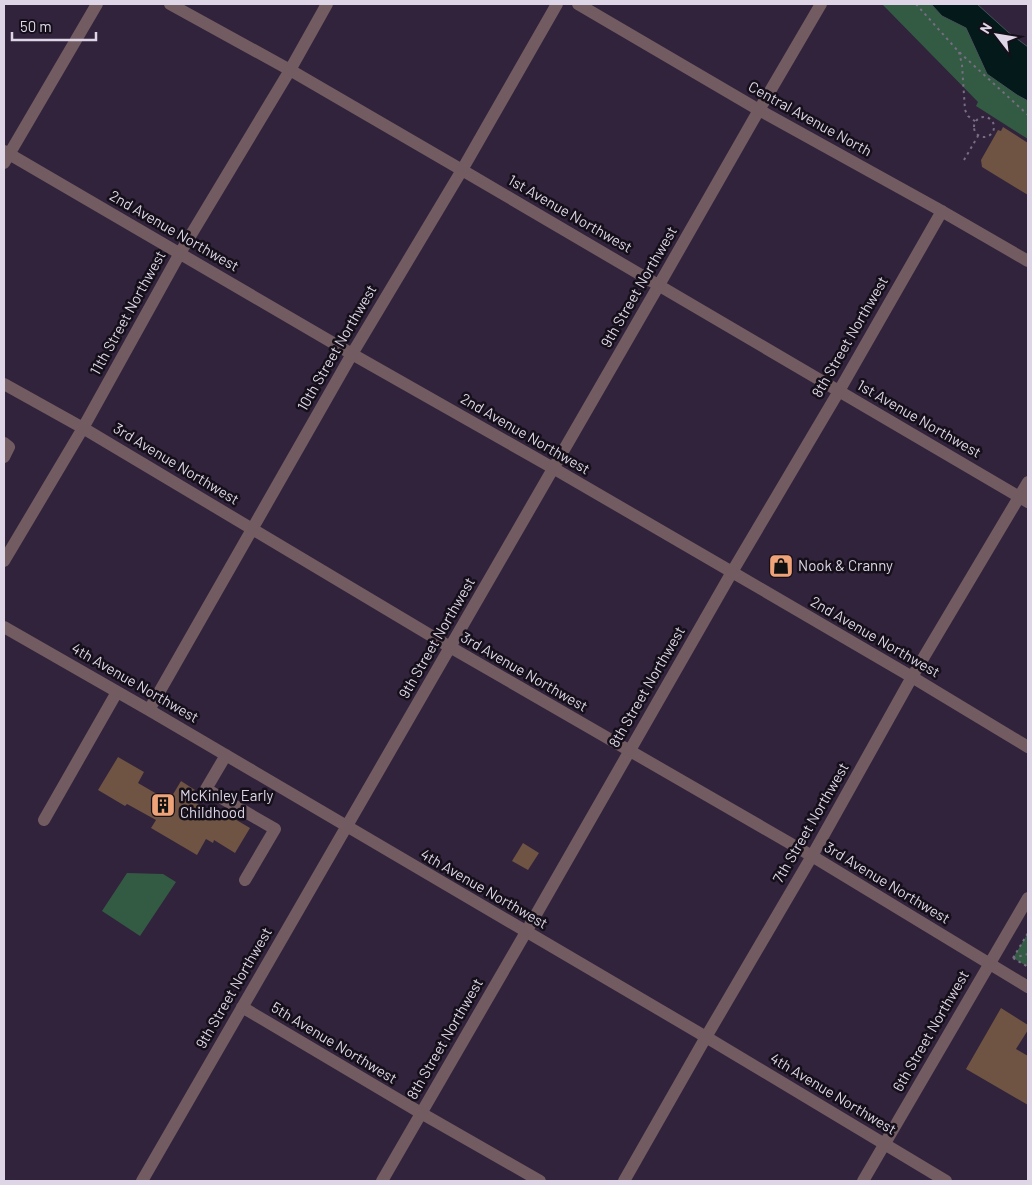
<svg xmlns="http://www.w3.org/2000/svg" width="1032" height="1185" font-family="Barlow,sans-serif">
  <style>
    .green { fill: #335b44 }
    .water { fill: #04191a; stroke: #455257 }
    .building { fill: #6f5343 }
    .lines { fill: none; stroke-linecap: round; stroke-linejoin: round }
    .path { stroke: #786d82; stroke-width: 2; stroke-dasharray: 2.5 4; stroke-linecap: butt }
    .minor { stroke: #725b61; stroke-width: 12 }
    .labels { text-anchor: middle; stroke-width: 5; stroke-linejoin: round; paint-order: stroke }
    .street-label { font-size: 15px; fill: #ded6e6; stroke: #150f1a }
    .poi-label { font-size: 15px; fill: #ded6e6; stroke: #150f1a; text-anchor: start }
  </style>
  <rect width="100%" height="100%" fill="#30233b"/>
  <path class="green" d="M882,4H952L1028,70V139L976,106L978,102Z
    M127,873L163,874L176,882L140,936L102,911Z
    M1028,933V967L1013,958Z"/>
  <path class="water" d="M931,4H977L1008,32L1028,47V101L1017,95L987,74L966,28L942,16Z"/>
  <path class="building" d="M1003,127L1028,143V195L982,167L981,160L998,130L1001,131Z
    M118,757L144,772L138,783L169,801L181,781L195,790L189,799L225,820L228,815L250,828L235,853L214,840L213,843L206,839L197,855L151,828L156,820L127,804L125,806L98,790Z
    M523,843L539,853L528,870L512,861Z
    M1001,1008L1028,1025V1030L1016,1049L1028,1056V1105L966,1069Z"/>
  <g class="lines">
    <path class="path" d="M916,4L958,51L1028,115
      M959,52L962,65L965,110L968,116L976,122
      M974 127a10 10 0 1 1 20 0a10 10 0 1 1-20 0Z
      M964,160L978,136
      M1013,958L1028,933
      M1013,958L1028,967
      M1013,958L1028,954"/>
    <path class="minor" d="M170,4L290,70L462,170L1028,502
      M578,4L759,110L938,209L1028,261
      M4,151L352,354L553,468L732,572L912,677L1028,747
      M4,163L97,4
      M4,384L83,428L450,647L812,856L1028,987
      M4,443L9,447L4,457
      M4,561L83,428L180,253L290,70L327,4
      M4,627L149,710L706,1037L946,1181
      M149,710L352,354L462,170L557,4
      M226,755L206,789L275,829L245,880
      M44,820L117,692
      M242,1007L421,1113L540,1181
      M142,1181L659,285L759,110L821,4
      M382,1181L526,932L732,572L839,391L942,211
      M624,1181L706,1037L812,856L912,677L1028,482
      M863,1181L1028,898"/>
  </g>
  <defs>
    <symbol id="shop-square" viewBox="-11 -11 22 22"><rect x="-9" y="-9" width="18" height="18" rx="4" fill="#efa378" stroke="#150f1a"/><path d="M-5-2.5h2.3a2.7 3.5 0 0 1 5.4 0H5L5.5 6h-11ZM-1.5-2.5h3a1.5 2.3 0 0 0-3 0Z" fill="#111"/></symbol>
    <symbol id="building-square" viewBox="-11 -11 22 22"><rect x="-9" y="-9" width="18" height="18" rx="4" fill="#efa378" stroke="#150f1a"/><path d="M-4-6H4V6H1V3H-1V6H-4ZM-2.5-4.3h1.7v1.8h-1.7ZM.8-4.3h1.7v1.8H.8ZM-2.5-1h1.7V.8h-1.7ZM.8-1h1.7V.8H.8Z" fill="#111"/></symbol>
  </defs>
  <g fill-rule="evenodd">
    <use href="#shop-square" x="767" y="552" width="28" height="28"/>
    <use href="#building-square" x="149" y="791" width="28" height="28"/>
  </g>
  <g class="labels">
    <g class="street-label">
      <text transform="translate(810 119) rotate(29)" y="5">Central Avenue North</text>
      <text transform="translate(570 214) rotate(30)" y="5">1st Avenue Northwest</text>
      <text transform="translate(174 231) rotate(30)" y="5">2nd Avenue Northwest</text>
      <text transform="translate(639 287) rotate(-60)" y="5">9th Street Northwest</text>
      <text transform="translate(128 313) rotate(-61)" y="5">11th Street Northwest</text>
      <text transform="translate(850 337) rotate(-60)" y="5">8th Street Northwest</text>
      <text transform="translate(337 348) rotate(-60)" y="5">10th Street Northwest</text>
      <text transform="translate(919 419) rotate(30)" y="5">1st Avenue Northwest</text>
      <text transform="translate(525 434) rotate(30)" y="5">2nd Avenue Northwest</text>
      <text transform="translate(176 464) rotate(31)" y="5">3rd Avenue Northwest</text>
      <text transform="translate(875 637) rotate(30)" y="5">2nd Avenue Northwest</text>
      <text transform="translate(437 638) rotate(-60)" y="5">9th Street Northwest</text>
      <text transform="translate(524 672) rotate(30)" y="5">3rd Avenue Northwest</text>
      <text transform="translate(135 683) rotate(30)" y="5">4th Avenue Northwest</text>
      <text transform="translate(647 687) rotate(-60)" y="5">8th Street Northwest</text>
      <text transform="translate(811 823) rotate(-60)" y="5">7th Street Northwest</text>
      <text transform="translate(887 883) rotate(31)" y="5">3rd Avenue Northwest</text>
      <text transform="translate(484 889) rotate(30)" y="5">4th Avenue Northwest</text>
      <text transform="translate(234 988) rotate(-60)" y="5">9th Street Northwest</text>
      <text transform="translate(931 1031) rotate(-60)" y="5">6th Street Northwest</text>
      <text transform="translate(445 1039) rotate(-60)" y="5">8th Street Northwest</text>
      <text transform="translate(334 1043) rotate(31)" y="5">5th Avenue Northwest</text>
      <text transform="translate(833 1094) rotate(31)" y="5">4th Avenue Northwest</text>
    </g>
    <g class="poi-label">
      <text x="798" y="571">Nook &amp; Cranny</text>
      <text x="180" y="801">McKinley Early<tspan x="180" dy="17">Childhood</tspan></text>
    </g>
  </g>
  <rect width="1032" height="1185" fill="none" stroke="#ded6e6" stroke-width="10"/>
  <g transform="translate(997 35) rotate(301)" stroke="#150f1a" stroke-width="4" paint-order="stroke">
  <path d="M0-4L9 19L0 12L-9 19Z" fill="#ded6e6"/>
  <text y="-8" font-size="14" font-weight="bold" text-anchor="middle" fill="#ded6e6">N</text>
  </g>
  <path d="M12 32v8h84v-8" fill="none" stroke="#ded6e6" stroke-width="2.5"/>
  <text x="20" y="32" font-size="15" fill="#ded6e6" stroke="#150f1a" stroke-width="4" paint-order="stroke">50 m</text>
</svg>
